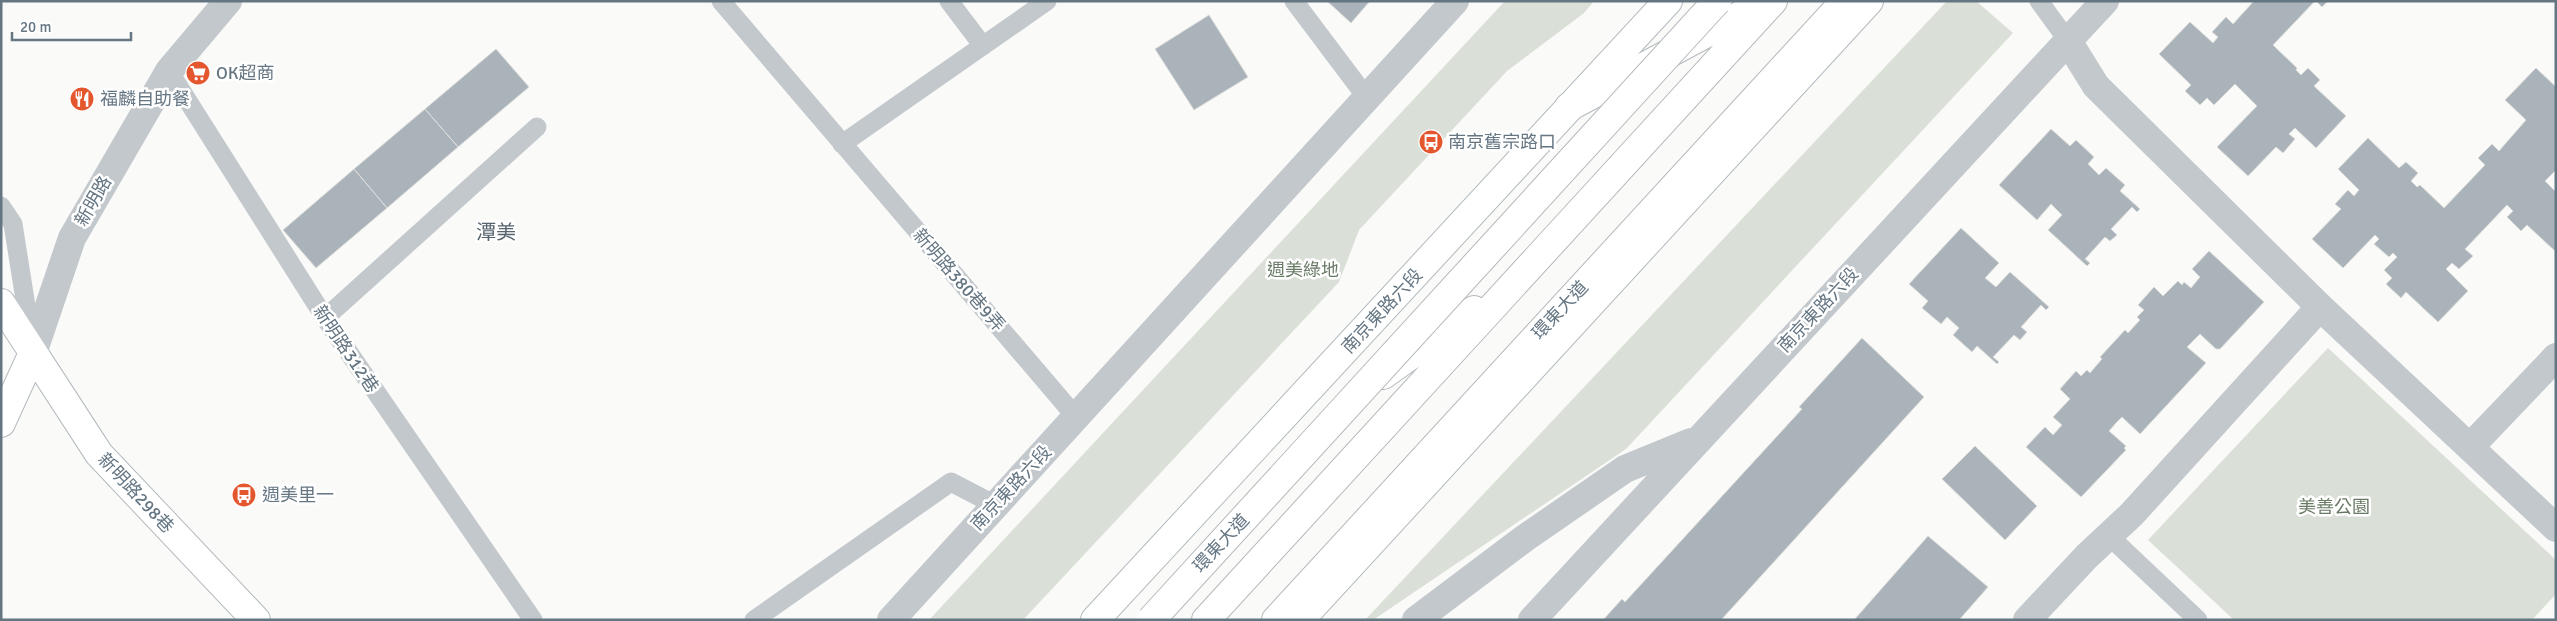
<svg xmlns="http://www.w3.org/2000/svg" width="2557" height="621" font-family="Signika,'Noto Sans TC',sans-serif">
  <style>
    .green { fill: #dadfd7 }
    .building { fill: #aab3b9; stroke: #dcdcda }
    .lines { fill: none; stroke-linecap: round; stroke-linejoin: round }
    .secondary-casing { stroke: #b3babf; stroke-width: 30 }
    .highway-casing { stroke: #b4b9bd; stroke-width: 30 }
    .lane { stroke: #c3c8cc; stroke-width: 19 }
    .street { stroke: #c3c8cc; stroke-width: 28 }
    .secondary { stroke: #fff; stroke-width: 28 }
    .highway { stroke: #fff; stroke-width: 28 }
    .highway-bridge-casing { stroke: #b4b9bd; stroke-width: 30; stroke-linecap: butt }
    .highway-bridge { stroke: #fff; stroke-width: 28 }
    .labels { text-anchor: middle; stroke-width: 5; stroke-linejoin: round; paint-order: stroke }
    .poi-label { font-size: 18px; fill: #657683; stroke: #fff; text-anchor: start }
    .street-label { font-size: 18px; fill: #657683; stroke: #fff }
    .park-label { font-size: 18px; fill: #687a64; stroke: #fff }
    .quarter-label { font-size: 20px; fill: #57646e; stroke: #fff }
  </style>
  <rect width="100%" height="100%" fill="#fafaf8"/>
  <path class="green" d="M1505,1H1594L1584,13L1507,71L1359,230L1339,282L1023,620H929Z
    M1947,1H1976L2013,33L1626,449L1373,620H1365Z
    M2328,348L2556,560V594L2532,620H2234L2148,540Z"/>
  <path class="building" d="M1327,1H1370L1351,23Z
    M2254,1H2315L2273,45L2297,68L2296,70L2301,75L2308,68L2320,80L2314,86L2346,116L2316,148L2295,128L2289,134L2295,139L2283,153L2276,147L2248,176L2217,147L2257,106L2235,84L2214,105L2207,98L2200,105L2185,91L2191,85L2159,54L2190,22L2213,43L2218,37L2212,32L2226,17L2233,24Z
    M2316,1H2328L2322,7Z
    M1209,15L1248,77L1194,110L1155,49Z
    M496,49L529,87L458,147L425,109Z
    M2536,68L2556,87V170L2545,181L2556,192V252L2527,225L2521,231L2507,217L2513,211L2507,205L2465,249L2473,256L2459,269L2452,263L2446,269L2468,291L2438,322L2406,292L2401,298L2386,284L2392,278L2384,270L2397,257L2393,253L2389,257L2374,244L2379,239L2375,235L2343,268L2312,239L2341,209L2335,204L2348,190L2354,196L2359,190L2338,169L2368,138L2399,168L2406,162L2418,173L2411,181L2417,187L2420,185L2444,208L2485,165L2478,158L2492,144L2499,151L2526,120L2505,100Z
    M425,109L458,147L387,208L354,169Z
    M2051,129L2070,146L2076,140L2094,157L2088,164L2099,175L2106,168L2125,185L2120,191L2140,209L2137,212L2132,207L2111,229L2117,235L2110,241L2105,237L2085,259L2090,263L2087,266L2048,230L2062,215L2051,204L2037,220L1999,185Z
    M354,169L387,208L316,268L283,230Z
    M1961,228L1999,263L1985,278L1996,287L2010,272L2049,307L2046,310L2041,305L2021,327L2027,332L2020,340L2014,335L1993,357L1999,362L1997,364L1977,346L1972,352L1953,335L1959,328L1947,317L1941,324L1922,308L1928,301L1909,284Z
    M2209,251L2264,302L2220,349H2216L2200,334L2187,347L2206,363L2140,434L2122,417L2116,423L2109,431L2126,446L2124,448L2126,450L2081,497L2026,447L2045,427L2053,435L2062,425L2053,417L2070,399L2060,389L2076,371L2081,376L2087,370L2090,373L2102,359L2100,357L2125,330L2128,333L2140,320L2137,317L2144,310L2138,305L2154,287L2163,296L2178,281L2182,285L2184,282L2191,288L2200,277L2192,269Z
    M1862,338L1924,397L1721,620H1603L1622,599L1625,602L1802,409L1799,407Z
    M1975,446L2037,506L2005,540L1942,479Z
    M1928,536L1988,587L1959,620H1854Z"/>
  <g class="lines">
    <defs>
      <path id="secondary" d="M1,303L99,454L256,620
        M1,423L33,353
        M1095,620L1668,1
        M1300,620L1869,1"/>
      <path id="highway" d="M1569,107L1761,4
        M1383,375L1474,310
        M1206,620L1773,1
        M1276,620L1845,1"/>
    </defs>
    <use href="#secondary" class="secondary-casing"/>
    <use href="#highway" class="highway-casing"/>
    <path class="lane" d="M721,1L1076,417
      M949,1L983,46
      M1294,1L1367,98
      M2039,1L2068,41
      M169,71L325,318L533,620
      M842,144L1047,1
      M1,206L13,224L32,344
      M325,318L537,127
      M2109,536L2198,620
      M754,620L951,482L995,505"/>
    <path class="street" d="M2068,41L2096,86L2320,307L2556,528
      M33,353L72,238L169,71L228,1
      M2470,447L2556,357
      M891,620L1455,1
      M1416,620L1525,538L1625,469L1691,442
      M1532,620L2105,1
      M2027,620L2087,556L2132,514L2320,307"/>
    <use href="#secondary" class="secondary"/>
    <use href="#highway" class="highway"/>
    <defs>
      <path id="highway-bridge" d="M1151,620L1717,1"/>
    </defs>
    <use href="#highway-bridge" class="highway-bridge-casing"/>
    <use href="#highway-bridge" class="highway-bridge"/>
  </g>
  <defs>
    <symbol id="supermarket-disc" viewBox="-11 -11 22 22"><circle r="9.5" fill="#e4572e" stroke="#fff"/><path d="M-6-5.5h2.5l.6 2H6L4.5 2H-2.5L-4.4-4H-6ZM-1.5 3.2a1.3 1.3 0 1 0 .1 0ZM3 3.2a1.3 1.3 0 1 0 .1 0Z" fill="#fff"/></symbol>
    <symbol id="restaurant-disc" viewBox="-11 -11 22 22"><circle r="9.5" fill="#e4572e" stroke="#fff"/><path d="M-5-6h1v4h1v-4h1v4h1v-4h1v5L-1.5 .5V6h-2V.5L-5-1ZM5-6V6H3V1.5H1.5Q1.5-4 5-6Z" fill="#fff"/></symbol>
    <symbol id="bus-disc" viewBox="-11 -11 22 22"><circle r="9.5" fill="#e4572e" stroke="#fff"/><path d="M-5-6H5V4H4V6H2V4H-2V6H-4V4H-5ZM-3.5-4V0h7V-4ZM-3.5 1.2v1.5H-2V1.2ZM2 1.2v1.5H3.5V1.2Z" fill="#fff"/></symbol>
  </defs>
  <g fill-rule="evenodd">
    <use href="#supermarket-disc" x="184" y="59" width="28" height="28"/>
    <use href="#restaurant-disc" x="68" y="85" width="28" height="28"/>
    <use href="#bus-disc" x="1417" y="128" width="28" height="28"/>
    <use href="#bus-disc" x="230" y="481" width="28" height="28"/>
  </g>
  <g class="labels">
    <g class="poi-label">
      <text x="216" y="79">OK超商</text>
      <text x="100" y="105">福麟自助餐</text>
      <text x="1448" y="148">南京舊宗路口</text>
      <text x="262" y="501">週美里一</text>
    </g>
    <g class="street-label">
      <text transform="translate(93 201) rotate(-60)" y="6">新明路</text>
      <text transform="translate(959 280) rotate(49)" y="6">新明路380巷9弄</text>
      <text transform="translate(1560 310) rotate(-47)" y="6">環東大道</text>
      <text transform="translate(1818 310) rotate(-47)" y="6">南京東路六段</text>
      <text transform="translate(1382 311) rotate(-47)" y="6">南京東路六段</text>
      <text transform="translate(346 349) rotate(56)" y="6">新明路312巷</text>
      <text transform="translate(1011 488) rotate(-47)" y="6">南京東路六段</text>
      <text transform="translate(136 493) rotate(47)" y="6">新明路298巷</text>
      <text transform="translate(1221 543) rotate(-47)" y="6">環東大道</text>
    </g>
    <g class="park-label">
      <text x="1303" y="276">週美綠地</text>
      <text x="2334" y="513">美善公園</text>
    </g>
    <g class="quarter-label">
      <text x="496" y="239">潭美</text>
    </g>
  </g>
  <rect width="2557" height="621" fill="none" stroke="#657683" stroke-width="5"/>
  <path d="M12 32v8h119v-8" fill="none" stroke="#657683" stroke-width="2.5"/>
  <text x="20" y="32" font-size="15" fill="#657683" stroke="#ffffff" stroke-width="4" paint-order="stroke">20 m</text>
</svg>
